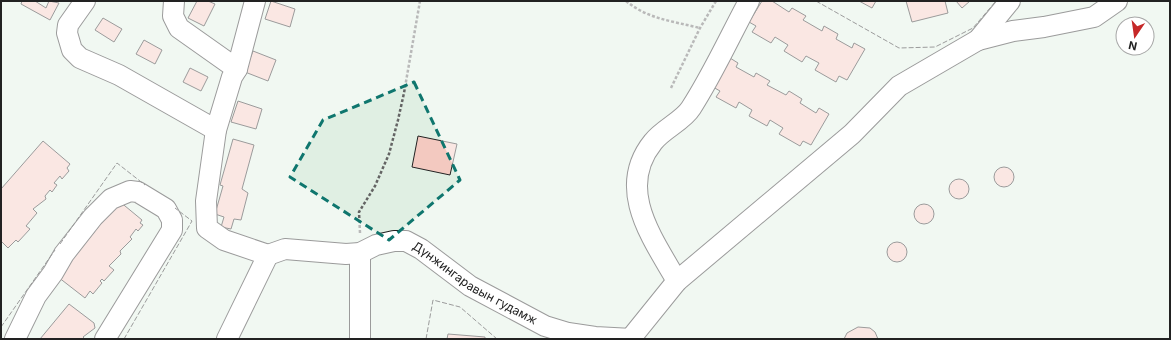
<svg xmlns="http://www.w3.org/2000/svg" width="1171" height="340" font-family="Inter,sans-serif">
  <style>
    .green { fill: #e0efe3; stroke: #6f6f6f; fill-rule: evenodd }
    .building { fill: #f3c9c0; stroke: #222 }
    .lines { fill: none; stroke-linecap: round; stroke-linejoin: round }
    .minor-casing { stroke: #222; stroke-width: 22 }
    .path { stroke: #646464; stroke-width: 2.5; stroke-dasharray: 3 2; stroke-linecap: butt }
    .minor { stroke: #fff; stroke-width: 20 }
    .fence { stroke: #222; stroke-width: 1; stroke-dasharray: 5 2; stroke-linecap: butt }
    .marked { fill: none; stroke: #0f766e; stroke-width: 3; stroke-dasharray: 8 5; stroke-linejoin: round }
    .labels { text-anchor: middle; stroke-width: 3; stroke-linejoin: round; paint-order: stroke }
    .street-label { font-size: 12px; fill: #222; stroke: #fff }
  </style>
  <rect width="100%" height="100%" fill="#fff"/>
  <path class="green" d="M1,1H1170V339H1ZM1123,24H1147V48H1123Z"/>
  <path class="building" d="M22,1H35L46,8L49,1L59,3L50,20L21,4Z
    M197,1H208L215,4L204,26L188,18Z
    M271,1L295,9L290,27L265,19Z
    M762,1H772L789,12L792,8L806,16L803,20L822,31L824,26L838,34L836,39L852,48L854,43L865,49L847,80L839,76L836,82L815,70L819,63L806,56L802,62L784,51L788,45L775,37L771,43L752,32L756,26L749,22Z
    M859,1H876L872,8Z
    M906,1H945L948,13L912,22Z
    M956,1H970L962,8Z
    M103,18L122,29L114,42L95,30Z
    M144,40L162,50L155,64L136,54Z
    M253,51L276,60L268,81L245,72Z
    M730,58L738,63L736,67L754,77L756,73L770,81L767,85L786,95L789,91L802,99L800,103L816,113L819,108L829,114L811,145L803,141L800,146L779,134L783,128L770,120L767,126L749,116L752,110L739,102L736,108L716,97L720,91L713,87Z
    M190,68L208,77L201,91L183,82Z
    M238,101L262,109L256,129L231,122Z
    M418,136L457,144L450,175L412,167Z
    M233,139L254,145L242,189L248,193L241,220L234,219L231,229L221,227L224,217L215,214L223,186L220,185Z
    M43,141L70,164L67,168L69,171L62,179L60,176L54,183L57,185L52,192L50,190L45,196L46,199L33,209L37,213L26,226L30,229L18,242L16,240L8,248L1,241V189Z
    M994 177a10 10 0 1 1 20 0a10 10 0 1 1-20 0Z
    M949 189a10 10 0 1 1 20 0a10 10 0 1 1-20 0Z
    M119,201L142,220L140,223L143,225L138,231L136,229L130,237L132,239L120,251L121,254L109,266L114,270L104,281L102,279L100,281L102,283L93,294L90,291L85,298L58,277Z
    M914 214a10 10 0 1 1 20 0a10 10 0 1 1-20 0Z
    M887 252a10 10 0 1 1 20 0a10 10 0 1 1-20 0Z
    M69,304L94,323L95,328L83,337L85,339H40Z
    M858,327L870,328L875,332L878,339H844L847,333Z
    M448,334L485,337V339H447Z"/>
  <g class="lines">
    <defs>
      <g id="minor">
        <path d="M85,1L68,25L67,33L72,50L80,58L119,75L216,130"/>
        <path d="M174,1L173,16L179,28L237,69"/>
        <path d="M255,1L237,69L232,77L216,130L206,201L207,228L224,240L268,255"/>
        <path d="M978,40L1013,31L1044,27L1094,17L1117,1"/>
        <path d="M360,253V339"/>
        <path d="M677,281C653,239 615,189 653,142C663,129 683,121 691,108C713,74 730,36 749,1"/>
        <path d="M631,338L677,281L852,134L899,86L978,40L1010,1"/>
        <path d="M15,339L36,296L53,273L64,254L93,217L111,199L130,191L138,192L166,209L172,220V230L105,339"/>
        <path id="s1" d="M227,339L268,255L285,249L346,254L360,253L376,245L394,241H406L421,249L470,286L545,326L568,333L595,337L632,339"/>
      </g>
    </defs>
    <use href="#minor" class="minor-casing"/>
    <path class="path" d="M626,1C648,19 672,21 700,28
      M671,88L700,28L716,1
      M360,233L359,212L375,186L389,154L398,120L404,93L420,1"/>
    <use href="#minor" class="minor"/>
    <path class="fence" d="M816,1L899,48L935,47L973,28L996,1
      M60,244L117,163L145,185
      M1,327L55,250
      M124,339L192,221L175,208
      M426,339L433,300L460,307L497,339"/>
  </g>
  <path d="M0 0H1171V340H0ZM414,82L460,180L389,240L290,177L323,120Z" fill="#fff" fill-opacity=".55" fill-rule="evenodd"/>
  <path class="marked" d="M414,82L460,180L389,240L290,177L323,120Z"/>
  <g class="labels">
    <g class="street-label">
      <text dy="4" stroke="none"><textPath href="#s1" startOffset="316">Дүнжингаравын гудамж</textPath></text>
    </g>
  </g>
  <rect width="1171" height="340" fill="none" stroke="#222222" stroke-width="4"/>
  <g transform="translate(1135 36) rotate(193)"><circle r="19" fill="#ffffff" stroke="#a7a7a7"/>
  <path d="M0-3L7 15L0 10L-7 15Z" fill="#c62828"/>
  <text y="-6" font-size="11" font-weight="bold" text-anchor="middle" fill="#222222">N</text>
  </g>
</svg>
